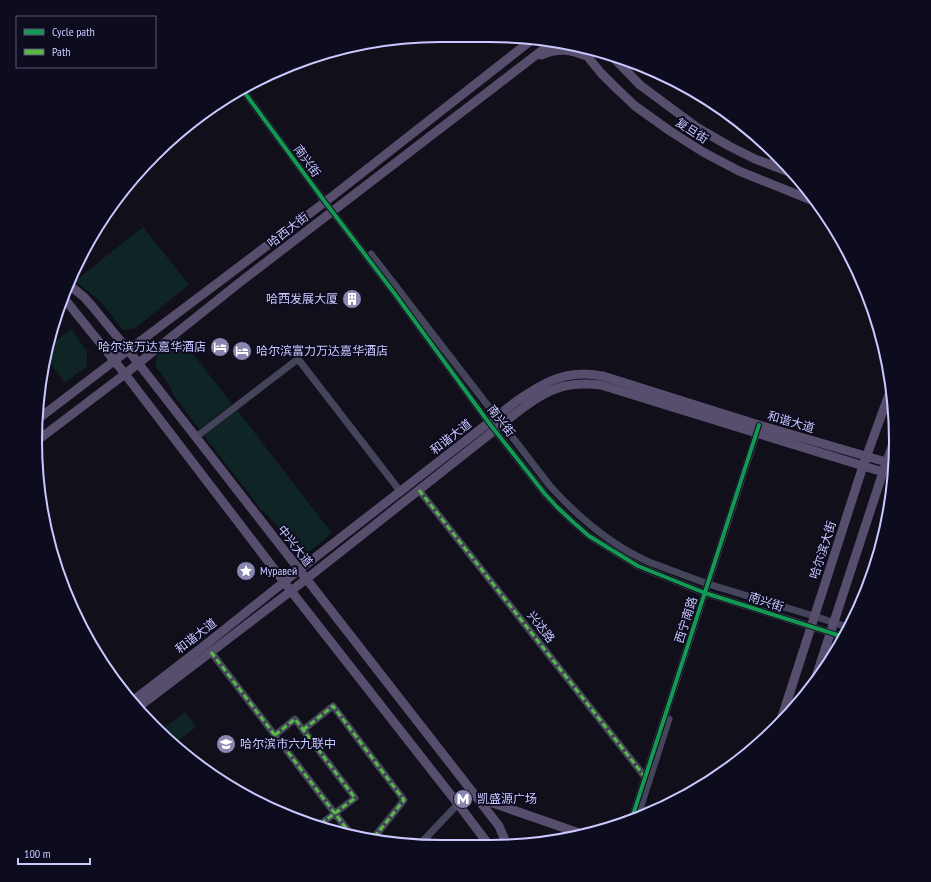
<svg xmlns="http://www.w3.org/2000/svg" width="931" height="882" font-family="'PT Sans Narrow','Noto Sans SC',sans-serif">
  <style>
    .green { fill: #0f2424 }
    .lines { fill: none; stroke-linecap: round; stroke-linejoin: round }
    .minor { stroke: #44455b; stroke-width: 7 }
    .major { stroke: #574d6d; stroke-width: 9 }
    .quiet { stroke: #58b947; stroke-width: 3; stroke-dasharray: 6 3; stroke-linecap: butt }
    .cycleway-casing { stroke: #0d0b1e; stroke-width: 6 }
    .cycleway { stroke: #139951; stroke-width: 4 }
    .labels { text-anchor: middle; stroke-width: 4; stroke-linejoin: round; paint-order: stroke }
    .street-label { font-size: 12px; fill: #cac8ff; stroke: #0d0b1e }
    .poi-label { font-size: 12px; fill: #cac8ff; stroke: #0d0b1e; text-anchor: start }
    .rim { fill: none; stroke: #cac8ff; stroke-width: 2 }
  </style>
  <rect width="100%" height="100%" fill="#100f1a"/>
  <path class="green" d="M143,227L189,285L134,329L123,330L100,301L75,281Z
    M71,329L87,351V366L65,383L46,358L48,347Z
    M180,337L232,404L199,429L174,396L169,385L155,365L157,355Z
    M237,410L332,533L309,552L296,549L274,522L260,508L204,436Z
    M185,712L196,727L175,743L161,730Z"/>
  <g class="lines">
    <path class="minor" d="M242,89L325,202L395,294L489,423L545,494L557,507L572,521L589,536L638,566L705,593L844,637
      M771,165L775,155
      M371,254L550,486C578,517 611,545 649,562L708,584L814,616L850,628
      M196,437L298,359L400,491
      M419,490L645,777
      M211,652L353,837
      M303,730L333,706L404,800L372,840
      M275,735L295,719L355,798L318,826
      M637,818L669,719
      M631,821L758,429
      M419,845L458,804"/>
    <path class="major" d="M579,46L601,73L616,88L635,106L670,131L703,152L739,171L816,202
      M541,55C558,48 570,49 586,56
      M611,55L640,85L698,128L729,146L755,159L797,175
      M68,284L84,297L92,306L128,350L499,826L507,845
      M63,297L125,374L284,582L458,804L486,841L489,845
      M38,419L114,361L325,202L533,39
      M38,440L125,374L239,283L553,42
      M812,689L883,472L894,441
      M131,702L205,645L299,570L518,400C539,386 557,374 584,374C590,374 597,375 603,376L759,425L886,462
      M136,709L291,591L524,407C550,388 568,381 601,385L883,472
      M780,723L863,466L892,386
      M478,798L582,834
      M537,844L544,842H550"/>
    <path class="quiet" d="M419,490L645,777
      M211,652L353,837
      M303,730L333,706L404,800L372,840
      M275,735L295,719L355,798L318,826"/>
    <defs>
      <path id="cycleway" d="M242,89L325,202L395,294L489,423L545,494L557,507L572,521L589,536L638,566L705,593L844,637
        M631,821L759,425"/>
    </defs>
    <use href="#cycleway" class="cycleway-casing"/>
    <use href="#cycleway" class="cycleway"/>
  </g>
  <defs>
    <symbol id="building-disc" viewBox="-11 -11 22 22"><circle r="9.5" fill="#8987af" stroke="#0d0b1e"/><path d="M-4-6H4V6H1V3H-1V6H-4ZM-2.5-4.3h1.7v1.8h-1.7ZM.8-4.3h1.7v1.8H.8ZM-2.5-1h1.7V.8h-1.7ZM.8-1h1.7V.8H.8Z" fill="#fff"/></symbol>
    <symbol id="hotel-disc" viewBox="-11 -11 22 22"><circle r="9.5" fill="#8987af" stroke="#0d0b1e"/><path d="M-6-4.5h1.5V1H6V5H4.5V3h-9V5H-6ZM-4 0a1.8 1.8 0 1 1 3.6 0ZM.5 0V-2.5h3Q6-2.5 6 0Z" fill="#fff"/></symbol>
    <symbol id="sight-disc" viewBox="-11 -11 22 22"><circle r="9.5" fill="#8987af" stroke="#0d0b1e"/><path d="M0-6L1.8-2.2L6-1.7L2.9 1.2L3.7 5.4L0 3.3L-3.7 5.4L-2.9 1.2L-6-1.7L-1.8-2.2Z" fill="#fff"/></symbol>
    <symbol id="school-disc" viewBox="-11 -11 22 22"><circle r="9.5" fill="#8987af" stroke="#0d0b1e"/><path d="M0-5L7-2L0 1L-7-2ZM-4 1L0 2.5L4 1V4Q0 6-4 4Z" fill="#fff"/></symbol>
    <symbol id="metro-disc" viewBox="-11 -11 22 22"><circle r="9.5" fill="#8987af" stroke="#0d0b1e"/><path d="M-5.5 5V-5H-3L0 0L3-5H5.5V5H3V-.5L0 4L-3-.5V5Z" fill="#fff"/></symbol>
  </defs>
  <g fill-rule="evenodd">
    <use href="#building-disc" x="341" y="288" width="22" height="22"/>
    <use href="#hotel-disc" x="209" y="336" width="22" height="22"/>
    <use href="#hotel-disc" x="231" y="340" width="22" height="22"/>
    <use href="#sight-disc" x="235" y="560" width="22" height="22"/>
    <use href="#school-disc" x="215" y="733" width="22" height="22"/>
    <use href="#metro-disc" x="452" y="788" width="22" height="22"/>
  </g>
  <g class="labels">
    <g class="street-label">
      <text transform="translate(692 131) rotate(33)" y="4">复旦街</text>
      <text transform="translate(307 161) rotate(54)" y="4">南兴街</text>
      <text transform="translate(288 230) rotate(-38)" y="4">哈西大街</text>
      <text transform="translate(501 421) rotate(52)" y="4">南兴街</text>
      <text transform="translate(791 422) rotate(16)" y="4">和谐大道</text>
      <text transform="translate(451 437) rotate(-38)" y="4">和谐大道</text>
      <text transform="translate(295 546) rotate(52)" y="4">中兴大道</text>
      <text transform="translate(823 550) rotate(-72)" y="4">哈尔滨大街</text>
      <text transform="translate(766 602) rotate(18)" y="4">南兴街</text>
      <text transform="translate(686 620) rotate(-72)" y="4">西宁南路</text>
      <text transform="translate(541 627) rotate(52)" y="4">兴达路</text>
      <text transform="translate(196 636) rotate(-38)" y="4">和谐大道</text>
    </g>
    <g class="poi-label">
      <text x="338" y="303" text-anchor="end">哈西发展大厦</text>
      <text x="206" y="351" text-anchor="end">哈尔滨万达嘉华酒店</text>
      <text x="256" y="355">哈尔滨富力万达嘉华酒店</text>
      <text x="260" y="575">Муравей</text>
      <text x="240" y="748">哈尔滨市六九联中</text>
      <text x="477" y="803">凯盛源广场</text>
    </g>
  </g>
  <path d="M0 0H931V882H0ZM441 42H490A399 399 0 0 1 889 441V441A399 399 0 0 1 490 840H441A399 399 0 0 1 42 441V441A399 399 0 0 1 441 42Z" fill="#0d0b1e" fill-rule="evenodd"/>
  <path class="rim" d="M441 42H490A399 399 0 0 1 889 441V441A399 399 0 0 1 490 840H441A399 399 0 0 1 42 441V441A399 399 0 0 1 441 42Z"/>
  <rect x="16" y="16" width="140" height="52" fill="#0d0b1e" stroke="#595778"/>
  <rect x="24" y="29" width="20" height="6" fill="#139951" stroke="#595778"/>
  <text x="52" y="36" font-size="12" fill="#cac8ff">Cycle path</text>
  <rect x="24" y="49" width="20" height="6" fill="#58b947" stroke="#595778"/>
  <text x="52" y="56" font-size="12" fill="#cac8ff">Path</text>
  <path d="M18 858v6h72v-6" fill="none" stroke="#cac8ff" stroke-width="2"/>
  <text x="24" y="858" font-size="12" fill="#cac8ff" stroke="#0d0b1e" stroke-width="3" paint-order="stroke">100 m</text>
</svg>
